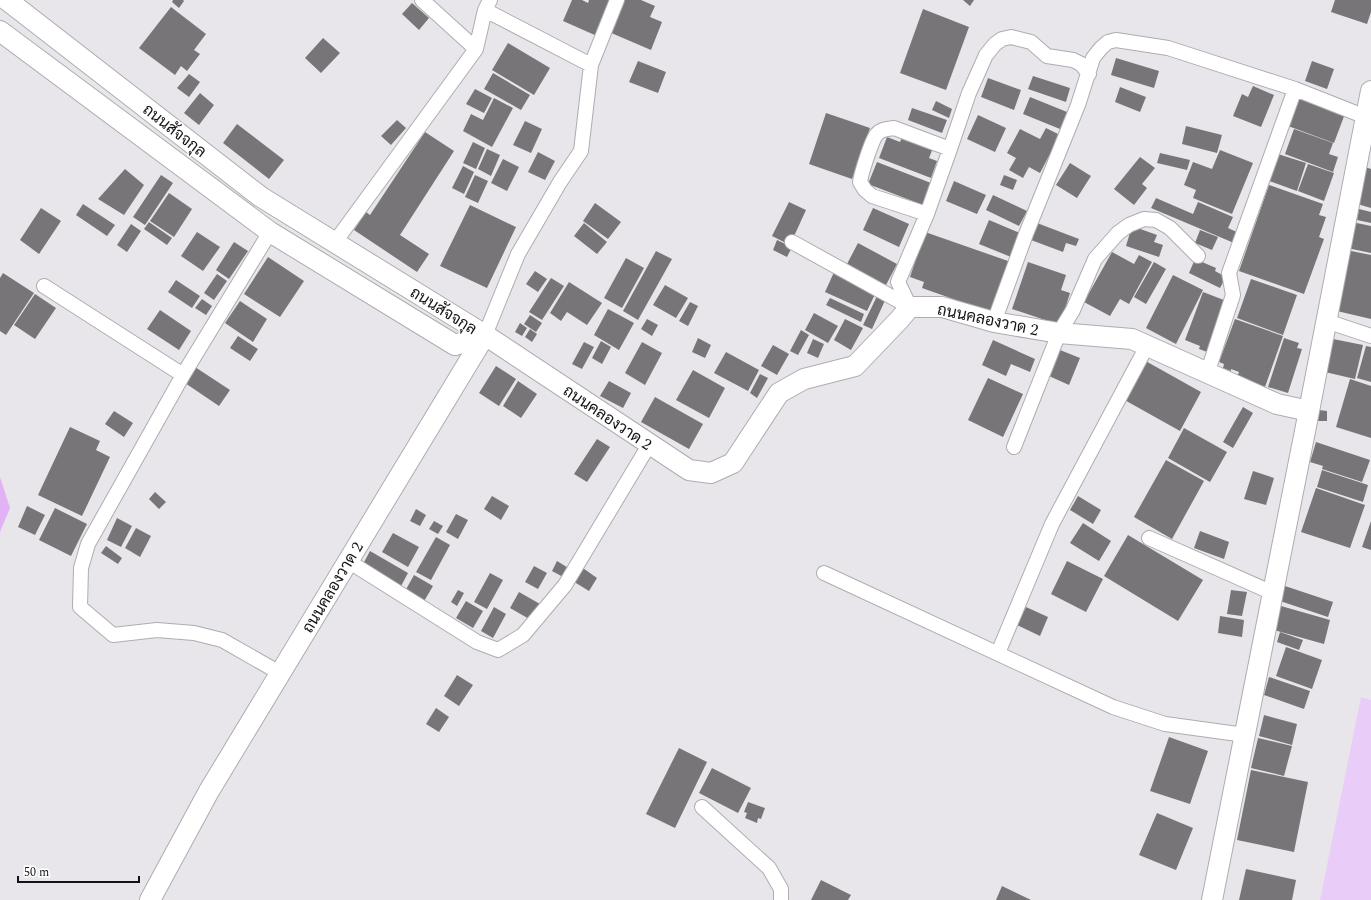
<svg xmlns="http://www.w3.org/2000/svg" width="1371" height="900" font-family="Spectral,Sarabun,serif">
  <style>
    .green { fill: #eaccf9 }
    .water { fill: #e1b3f6 }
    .building { fill: #787579 }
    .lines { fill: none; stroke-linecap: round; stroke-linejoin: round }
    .street-casing { stroke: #aeacb0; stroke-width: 16 }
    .secondary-casing { stroke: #aeacb0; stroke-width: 22 }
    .street { stroke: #fff; stroke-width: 14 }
    .secondary { stroke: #fff; stroke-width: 20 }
    .labels { text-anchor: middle; stroke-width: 3; stroke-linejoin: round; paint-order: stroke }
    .street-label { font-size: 16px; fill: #141315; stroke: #fff }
  </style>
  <rect width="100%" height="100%" fill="#e8e6ea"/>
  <path class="green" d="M1361,697L1371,700V900H1320Z"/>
  <path class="water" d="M0,477L10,508L0,532Z"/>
  <path class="building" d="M173,0H183L184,1L179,8L172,2Z
    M572,0H582L588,3L589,0H612L597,36L563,21Z
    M622,0H641L655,6L650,17L662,22L651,50L609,32Z
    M963,0H974L970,6Z
    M1335,0H1371V12L1367,24L1331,12Z
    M412,3L429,18L419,30L402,14Z
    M171,7L206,34L194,50L200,54L187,71L181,66L175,75L139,48Z
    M923,9L969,27L946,90L900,73Z
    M323,38L340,53L321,73L305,58Z
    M508,43L550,68L534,95L492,70Z
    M1116,58L1159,71L1154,88L1111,75Z
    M638,61L666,72L658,93L629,82Z
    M1312,61L1334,69L1327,89L1305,81Z
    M493,73L530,95L521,110L484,89Z
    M189,74L200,82L189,97L177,88Z
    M1033,76L1070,88L1066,102L1028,89Z
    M988,78L1021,90L1014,110L981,97Z
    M1253,86L1274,95L1261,127L1233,116L1242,94L1248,97Z
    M1120,87L1146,97L1140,112L1115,102Z
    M475,89L492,98L484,113L466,104Z
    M200,93L214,105L199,125L184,113Z
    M1299,94L1346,111L1334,143L1288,126Z
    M1030,97L1067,112L1060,129L1023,114Z
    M494,98L513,108L492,147L463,131L471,114L483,120Z
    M936,101L952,109L949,118L932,110Z
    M912,108L947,120L942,133L908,120Z
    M826,113L870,128L852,179L809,164Z
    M978,115L1006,128L995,152L967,139Z
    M397,120L406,128L391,145L381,136Z
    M525,121L542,129L531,153L513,145Z
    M237,124L284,160L269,179L223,143Z
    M1186,126L1222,135L1217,153L1182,144Z
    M1046,128L1060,135L1040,173L1029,167L1023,178L1009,170L1016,158L1007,153L1020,129L1040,139Z
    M1294,129L1333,143L1329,154L1338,157L1333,172L1285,154Z
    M425,132L454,151L400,235L429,254L417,272L354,230L366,212L370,215Z
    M887,137L900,142L902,137L933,148L929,158L937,161L931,178L879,158Z
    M473,142L485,148L476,169L463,163Z
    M487,149L500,155L491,176L478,169Z
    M1220,150L1253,163L1232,214L1193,198L1196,190L1184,185L1193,162L1212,169Z
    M538,152L555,161L545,180L528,172Z
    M1160,153L1190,160L1187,170L1157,163Z
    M1278,154L1306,163L1297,191L1269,181Z
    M1140,157L1155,168L1142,184L1147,188L1134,205L1114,189Z
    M503,159L519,167L507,191L491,183Z
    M877,162L931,183L923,205L868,184Z
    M1070,163L1091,176L1077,198L1056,185Z
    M1308,164L1334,173L1324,201L1298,191Z
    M463,166L474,172L464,194L452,188Z
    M1365,167L1371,169V208L1354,203Z
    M125,169L144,185L124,215L98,199Z
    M161,175L173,183L145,225L133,217Z
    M475,175L488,181L478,203L465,197Z
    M1004,175L1017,180L1013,190L1000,185Z
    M954,181L986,195L977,214L946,201Z
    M1269,185L1323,204L1319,215L1326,217L1319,237L1324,239L1304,294L1239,271Z
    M169,193L192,209L174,237L150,221Z
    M993,195L1027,211L1019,226L986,210Z
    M1156,198L1193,214L1198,202L1233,217L1228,228L1239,233L1234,243L1151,208Z
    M789,202L806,210L790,245L772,236Z
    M595,203L621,222L608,239L583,221Z
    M83,204L115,225L107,236L76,215Z
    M470,205L516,227L487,288L440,266Z
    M41,208L61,221L39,254L20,240Z
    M873,208L909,224L899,247L863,230Z
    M1359,209L1371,212V223L1357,220Z
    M989,220L1020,233L1011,257L979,244Z
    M149,222L172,238L167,245L144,229Z
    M1352,222L1371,226V253L1347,248Z
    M584,223L607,242L597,254L574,236Z
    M1037,223L1079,239L1076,246L1066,243L1063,252L1031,240Z
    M131,224L141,231L127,252L117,245Z
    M1132,226L1157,235L1154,242L1163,245L1159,257L1126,246Z
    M1200,230L1218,237L1212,250L1195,243Z
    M197,232L220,247L203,271L181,256Z
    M925,232L1011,262L993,313L922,288L924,282L910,277Z
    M777,240L792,247L787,257L773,250Z
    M234,242L248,251L229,279L216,270Z
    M858,243L897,264L886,285L847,264Z
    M656,251L672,259L638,320L623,311Z
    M1351,251L1371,255V319L1337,311L1344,257L1349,258Z
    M1112,252L1134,264L1139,255L1152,262L1129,304L1120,299L1110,316L1084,302Z
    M268,257L304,281L280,317L244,294Z
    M626,258L644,268L622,308L604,298Z
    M1195,259L1216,268L1215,271L1226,277L1220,288L1189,273Z
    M1028,262L1066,275L1061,290L1070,293L1060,325L1012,309Z
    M1154,262L1166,269L1146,304L1134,297Z
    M835,270L877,290L867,311L825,292Z
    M535,271L547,279L538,292L526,284Z
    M3,273L34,293L6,335L0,331V278Z
    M217,274L227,281L214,300L204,293Z
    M1173,275L1203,290L1176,344L1146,328Z
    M551,278L564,286L542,320L529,312Z
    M1251,279L1297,295L1283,335L1237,318Z
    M176,280L200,296L192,308L168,292Z
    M569,282L602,303L587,325L567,312L561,321L550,313Z
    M665,285L688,298L676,318L653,305Z
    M879,292L887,296L872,329L863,325Z
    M1203,292L1229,302L1210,353L1199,349L1200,346L1185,340Z
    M35,294L56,308L35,339L14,325Z
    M830,298L864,314L861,322L826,305Z
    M202,299L212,306L206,315L195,308Z
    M240,301L267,319L253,342L225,323Z
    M690,302L698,306L688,326L679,321Z
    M608,309L634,323L619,350L594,335Z
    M160,310L191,331L179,350L147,329Z
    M814,313L838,326L828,343L805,330Z
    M530,315L542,323L536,332L524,324Z
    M647,319L658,325L652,336L641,329Z
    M845,319L863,328L851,350L834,340Z
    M1235,319L1283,336L1265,387L1237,377L1239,372L1231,369V371L1223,368L1224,364L1219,362Z
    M520,323L527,328L522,336L515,332Z
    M530,329L537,334L532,342L525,337Z
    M801,330L809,335L798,355L790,351Z
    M238,336L258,349L250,361L230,348Z
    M698,338L711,345L705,358L692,352Z
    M1284,338L1299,343L1297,348L1302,349L1288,393L1268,387Z
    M813,339L824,344L818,358L807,353Z
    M1333,339L1363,345L1355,379L1325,372Z
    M993,340L1035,359L1030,372L1011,364L1006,376L982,365Z
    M601,341L611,347L602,364L592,358Z
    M584,342L594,347L582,369L572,364Z
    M642,342L662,353L645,385L625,373Z
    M773,345L789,354L777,375L761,366Z
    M1366,346L1371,347V382L1357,378Z
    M1060,350L1080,358L1069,385L1049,376Z
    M726,352L759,370L748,391L714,373Z
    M1142,359L1201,392L1180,431L1121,398Z
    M496,366L516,379L499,406L479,393Z
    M195,367L230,390L219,406L185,383Z
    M693,370L725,388L709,418L676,400Z
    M760,374L768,378L757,398L750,393Z
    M988,378L1023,394L1003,437L968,420Z
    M1350,379L1371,386V438L1336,427Z
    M518,381L537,394L521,418L503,406Z
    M609,381L631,393L623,408L600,396Z
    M655,397L703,424L689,449L641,422Z
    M1243,407L1253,413L1233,448L1223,442Z
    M1319,410L1327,411V421H1318Z
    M114,411L133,423L124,437L105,424Z
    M70,427L100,441L96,450L110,457L82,516L38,495Z
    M1184,428L1227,452L1210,482L1168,458Z
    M597,439L610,447L587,482L574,474Z
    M1316,442L1370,460L1362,482L1322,469L1323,466L1310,462Z
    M1166,460L1204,481L1172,539L1134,517Z
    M1322,470L1368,485L1363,502L1317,487Z
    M1253,471L1274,478L1266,505L1244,499Z
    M1316,488L1365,505L1350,548L1301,532Z
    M155,492L166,502L159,509L149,499Z
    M492,496L509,506L501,520L484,509Z
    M1078,496L1101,510L1093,524L1070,510Z
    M27,506L45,515L35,535L18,527Z
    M55,508L87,524L71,556L39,540Z
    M416,509L426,515L420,526L410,521Z
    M456,514L468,520L458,539L446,532Z
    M117,518L132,526L121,547L107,540Z
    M434,521L443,526L438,534L429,529Z
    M1371,521V550L1362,547Z
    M1083,523L1111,541L1099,561L1070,543Z
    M136,528L151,536L140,557L125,548Z
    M1200,531L1229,542L1224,559L1194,548Z
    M393,533L419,547L408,567L382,552Z
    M1128,535L1203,580L1178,621L1104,576Z
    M436,537L450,545L431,580L416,572Z
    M106,546L122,558L118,564L101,553Z
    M370,551L408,573L400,588L362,566Z
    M557,561L570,569L565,578L552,571Z
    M1067,561L1103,579L1086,612L1051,594Z
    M534,566L547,573L538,589L525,582Z
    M580,566L597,578L589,591L571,580Z
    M490,573L503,580L487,609L474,602Z
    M414,575L433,586L423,603L404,593Z
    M1285,586L1333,602L1328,617L1280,601Z
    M458,590L464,593L457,606L451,602Z
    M1231,590L1247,592L1242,616L1227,614Z
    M519,592L540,604L531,620L510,608Z
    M466,601L483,611L473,628L456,618Z
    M1281,606L1330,620L1324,644L1274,630Z
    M494,607L506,614L493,638L481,631Z
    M1026,607L1048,617L1040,636L1017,625Z
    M1220,616L1244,620L1242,637L1218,633Z
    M1280,632L1303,640L1299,650L1277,642Z
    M1286,647L1322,660L1312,689L1276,676Z
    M457,675L473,685L459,706L444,696Z
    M1269,677L1310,691L1304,709L1264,695Z
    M436,708L449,717L439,732L426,724Z
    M1264,715L1297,724L1292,745L1259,736Z
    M1169,737L1208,751L1190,804L1150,791Z
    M1258,738L1292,746L1284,776L1251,768Z
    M679,748L707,762L675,828L646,814Z
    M712,768L751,788L738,813L699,793Z
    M1251,770L1308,782L1294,852L1237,840Z
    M748,802L765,808L761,819L758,818L757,823L745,818L747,813L744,812Z
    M1157,813L1193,828L1176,870L1139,855Z
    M1246,869L1296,880L1292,900H1239Z
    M821,880L851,895L848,900H811Z
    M1002,886L1031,900H996Z"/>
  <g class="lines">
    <defs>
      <path id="street" d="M422,0L476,49
        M485,10L591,65
        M927,214L872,196L865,190L860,182C861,174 872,139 877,134C881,129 888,129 894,128L950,149
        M270,232L183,375L88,544L81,568L80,607L113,635L157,630L194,633L222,640L280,673
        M335,242L476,49L485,10L490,0
        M792,242L910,307L898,282L927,214L950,149L969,93L986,55L995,44L1002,39L1011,37L1031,42L1047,56L1073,60L1081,64L1089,74
        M44,286L183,375
        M1326,321L1371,336
        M994,322L1026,234L1078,105L1093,58L1101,48L1108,42L1116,40L1168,48L1295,89L1366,117
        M485,335L518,254L560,182L581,151L591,65L617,0
        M1207,374L1233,295L1229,273L1295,89
        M1014,447L1059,333L1073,310L1095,259L1118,233L1129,225L1144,219L1156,220L1170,228L1198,256
        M1149,538L1273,593
        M348,561L477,642L498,650L523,635L565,585L649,445
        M824,573L1113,707L1165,724L1245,735
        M998,653L1052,524L1147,346
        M702,807L769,868L781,889V900"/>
      <path id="secondary" d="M7,0L261,197L485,335L689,470L711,473L733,463L779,393L804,379L855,366L899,320L910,307H942L994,322L1059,333L1132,339L1277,404L1309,411
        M0,31L270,232L455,345L485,335
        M150,900L209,791L485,335
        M1212,900L1309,411L1371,91"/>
    </defs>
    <use href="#street" class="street-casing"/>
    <use href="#secondary" class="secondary-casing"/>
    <use href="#street" class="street"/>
    <use href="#secondary" class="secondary"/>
  </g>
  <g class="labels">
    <g class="street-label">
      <text transform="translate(175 130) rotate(38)" y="6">ถนนสัจจกุล</text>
      <text transform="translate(444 310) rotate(32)" y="6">ถนนสัจจกุล</text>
      <text transform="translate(988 319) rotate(12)" y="6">ถนนคลองวาด 2</text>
      <text transform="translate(608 417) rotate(34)" y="6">ถนนคลองวาด 2</text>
      <text transform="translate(332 587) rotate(-59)" y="6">ถนนคลองวาด 2</text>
    </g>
  </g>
  <path d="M18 876v6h121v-6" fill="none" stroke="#141315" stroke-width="2"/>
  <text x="24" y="876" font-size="12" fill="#141315" stroke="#ffffff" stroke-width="3" paint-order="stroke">50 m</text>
</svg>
